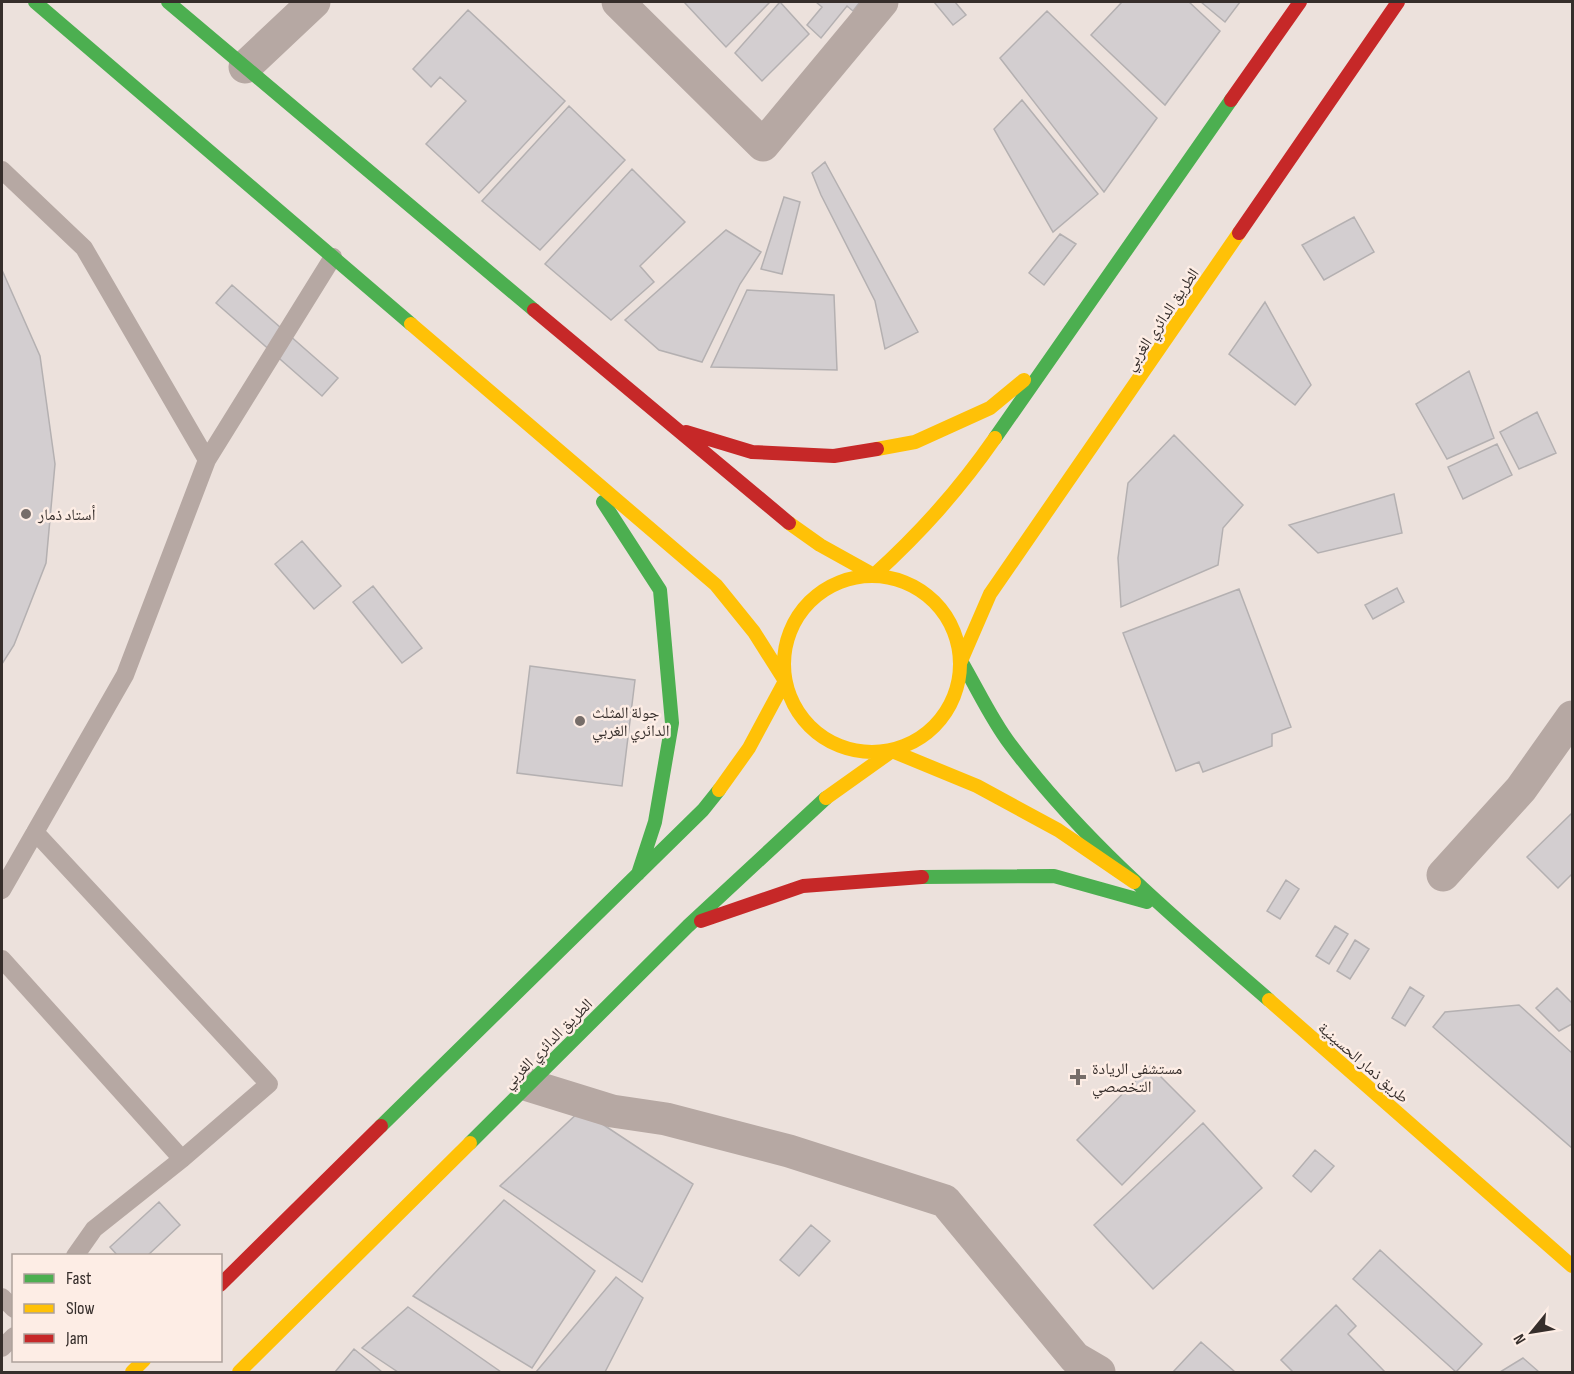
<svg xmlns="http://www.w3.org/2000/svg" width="1574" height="1374" font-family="'Sofia Sans Condensed','Noto Naskh Arabic',sans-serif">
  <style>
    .building { fill: #d3ced0; stroke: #b4b0b1; stroke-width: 1.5 }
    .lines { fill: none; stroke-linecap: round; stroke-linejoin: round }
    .lane { stroke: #b6a8a3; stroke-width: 18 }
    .street { stroke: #b6a8a3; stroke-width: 33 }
    .fast { stroke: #4caf50; stroke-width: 14 }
    .slow { stroke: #ffc107; stroke-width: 14 }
    .jam { stroke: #c62828; stroke-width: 14 }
    .poi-dot { fill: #766d69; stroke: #fdede5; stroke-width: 2 }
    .labels { text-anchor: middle; stroke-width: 5; stroke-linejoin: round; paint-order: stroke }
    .street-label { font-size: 16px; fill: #362e2b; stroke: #fdede5 }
    .poi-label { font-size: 16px; fill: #362e2b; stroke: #fdede5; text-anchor: start }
  </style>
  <rect width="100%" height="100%" fill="#ece1dc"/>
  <path class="building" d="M684,2H768L769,3L726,47Z
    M780,2L809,34L762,81L735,53Z
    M816,2H860L853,11L847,6L821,38L807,25L822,7Z
    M934,2H955L966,15L953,25Z
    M1122,2H1189L1220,31L1165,105L1091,35Z
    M1201,2H1240L1225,22Z
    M468,10L565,101L479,193L426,144L466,101L440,77L431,87L413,69Z
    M1047,11L1157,118L1104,192L1000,58Z
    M1022,100L1098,194L1053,232L994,129Z
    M569,106L625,160L540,250L482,201Z
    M825,162L918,332L885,349L875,301L821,195L812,173Z
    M632,169L685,222L640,266L654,282L611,320L545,264Z
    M784,197L800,202L782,274L761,269Z
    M1354,217L1374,252L1324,280L1302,245Z
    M726,230L761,252L740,284L702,362L659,350L625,320Z
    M1060,234L1076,244L1044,285L1029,273Z
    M2,270L40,356L55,464L46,563L14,645L2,664Z
    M232,285L338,378L322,396L216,303Z
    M747,290L834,295L837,370L711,367Z
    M1265,302L1311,385L1295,405L1229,354Z
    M1469,371L1494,438L1447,459L1416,404Z
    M1537,412L1556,453L1519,469L1500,432Z
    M1174,435L1243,505L1223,528L1218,565L1121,607L1118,558L1128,483Z
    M1497,444L1512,475L1463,499L1448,467Z
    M1394,494L1402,533L1318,553L1289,525Z
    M302,541L341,586L314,609L275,564Z
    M373,586L422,648L402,663L353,602Z
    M1397,588L1404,602L1373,619L1365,605Z
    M1239,589L1291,727L1272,734V746L1203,772L1199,762L1176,771L1123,633Z
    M530,666L635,680L622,786L517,773Z
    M1572,813V874L1558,888L1527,857Z
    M1286,880L1299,889L1280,919L1267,911Z
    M1335,926L1348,934L1329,964L1316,956Z
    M1355,940L1369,949L1350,979L1337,971Z
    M1410,987L1424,996L1405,1026L1392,1018Z
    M1557,988L1572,1003V1024L1559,1031L1536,1008Z
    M1519,1005L1572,1053V1148L1433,1027L1445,1012Z
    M1150,1066L1195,1111L1122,1185L1077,1140Z
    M581,1110L693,1184L642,1282L500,1186Z
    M1203,1123L1262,1188L1153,1289L1094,1225Z
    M1315,1150L1334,1166L1311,1192L1293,1176Z
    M504,1200L595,1271L532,1368L413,1296Z
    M159,1202L180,1225L147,1256H118L110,1247Z
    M811,1225L830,1241L799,1276L780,1260Z
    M1380,1250L1482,1344L1456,1372L1353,1279Z
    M616,1277L643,1298L605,1372H536Z
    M1336,1305L1356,1326L1348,1334L1385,1372H1293L1281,1360Z
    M408,1307L501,1372H398L362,1348Z
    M1201,1342L1235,1372H1173Z
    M354,1349L382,1372H335Z
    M1523,1358L1539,1372H1500Z"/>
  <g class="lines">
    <path class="lane" d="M2,170L84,248L207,460L125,675L2,890
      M207,460L333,257
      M35,832L269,1084L182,1159
      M2,959L182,1159L94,1229L75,1256
      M2,1297L14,1309
      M2,1348L14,1336"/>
    <path class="street" d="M618,2L763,145L882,2
      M245,67L314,2
      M1443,875L1521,789L1572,717
      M528,1085L612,1111L666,1119L789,1151L945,1201L1075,1358L1099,1372"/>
    <path class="fast" d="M35,2L411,324
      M168,2L534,310
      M995,438L1231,100
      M603,502L660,590L672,723L655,822L638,874
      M961,661C977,688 991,719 1010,744C1083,842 1177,920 1269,1000
      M922,877L1054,876L1147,902
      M381,1126L703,810L719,790
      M470,1143L688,926L826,798"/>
    <path class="slow" d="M411,324L716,585L754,632L785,681
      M877,449L915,442L990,408L1024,380
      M789,523L820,545L874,575C921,532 958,491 995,438
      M784 664a88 88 0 1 1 176 0a88 88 0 1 1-176 0Z
      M961,661L990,594L1239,233
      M719,790L749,748L785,681
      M826,798L892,751L977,786L1058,830L1134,882
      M1269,1000L1572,1266
      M132,1372L144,1360
      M239,1372L470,1143"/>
    <path class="jam" d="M1231,100L1300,2
      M1239,233L1398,2
      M534,310L789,523
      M686,432L752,452L834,456L877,449
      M701,921L803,886L922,877
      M220,1285L381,1126"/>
  </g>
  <g class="poi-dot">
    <circle cx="26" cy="514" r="6"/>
    <circle cx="580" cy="721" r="6"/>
    <path d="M1075 1068h6v6h6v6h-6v6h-6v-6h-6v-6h6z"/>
  </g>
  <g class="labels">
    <g class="street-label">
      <text transform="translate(1161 319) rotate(-56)" y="6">الطريق الدائري الغربي</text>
      <text transform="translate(547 1043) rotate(-45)" y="6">الطريق الدائري الغربي</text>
      <text transform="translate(1364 1062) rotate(41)" y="6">طريق ذمار الحسينية</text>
    </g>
    <g class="poi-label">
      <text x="38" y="520">أستاد ذمار</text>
      <text x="592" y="718">جولة المثلث<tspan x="592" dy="18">الدائري الغربي</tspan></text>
      <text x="1092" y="1074">مستشفى الريادة<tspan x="1092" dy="18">التخصصي</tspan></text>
    </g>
  </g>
  <rect width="1574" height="1374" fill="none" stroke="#362e2b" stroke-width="6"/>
  <rect x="12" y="1254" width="210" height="108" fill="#fdede5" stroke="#ada19b" stroke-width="1.5"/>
  <rect x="24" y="1274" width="30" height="9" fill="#4caf50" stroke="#ada19b" stroke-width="1.5"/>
  <text x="66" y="1284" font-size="18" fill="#362e2b">Fast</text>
  <rect x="24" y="1304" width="30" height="9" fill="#ffc107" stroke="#ada19b" stroke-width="1.5"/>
  <text x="66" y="1314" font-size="18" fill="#362e2b">Slow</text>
  <rect x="24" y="1334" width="30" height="9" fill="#c62828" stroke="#ada19b" stroke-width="1.5"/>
  <text x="66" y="1344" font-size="18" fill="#362e2b">Jam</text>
  <g transform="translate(1532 1332) rotate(240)" stroke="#fdede5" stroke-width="4.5" paint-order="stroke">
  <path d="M0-4.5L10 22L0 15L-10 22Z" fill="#362e2b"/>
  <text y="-9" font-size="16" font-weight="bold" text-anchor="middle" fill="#362e2b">N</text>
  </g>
</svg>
